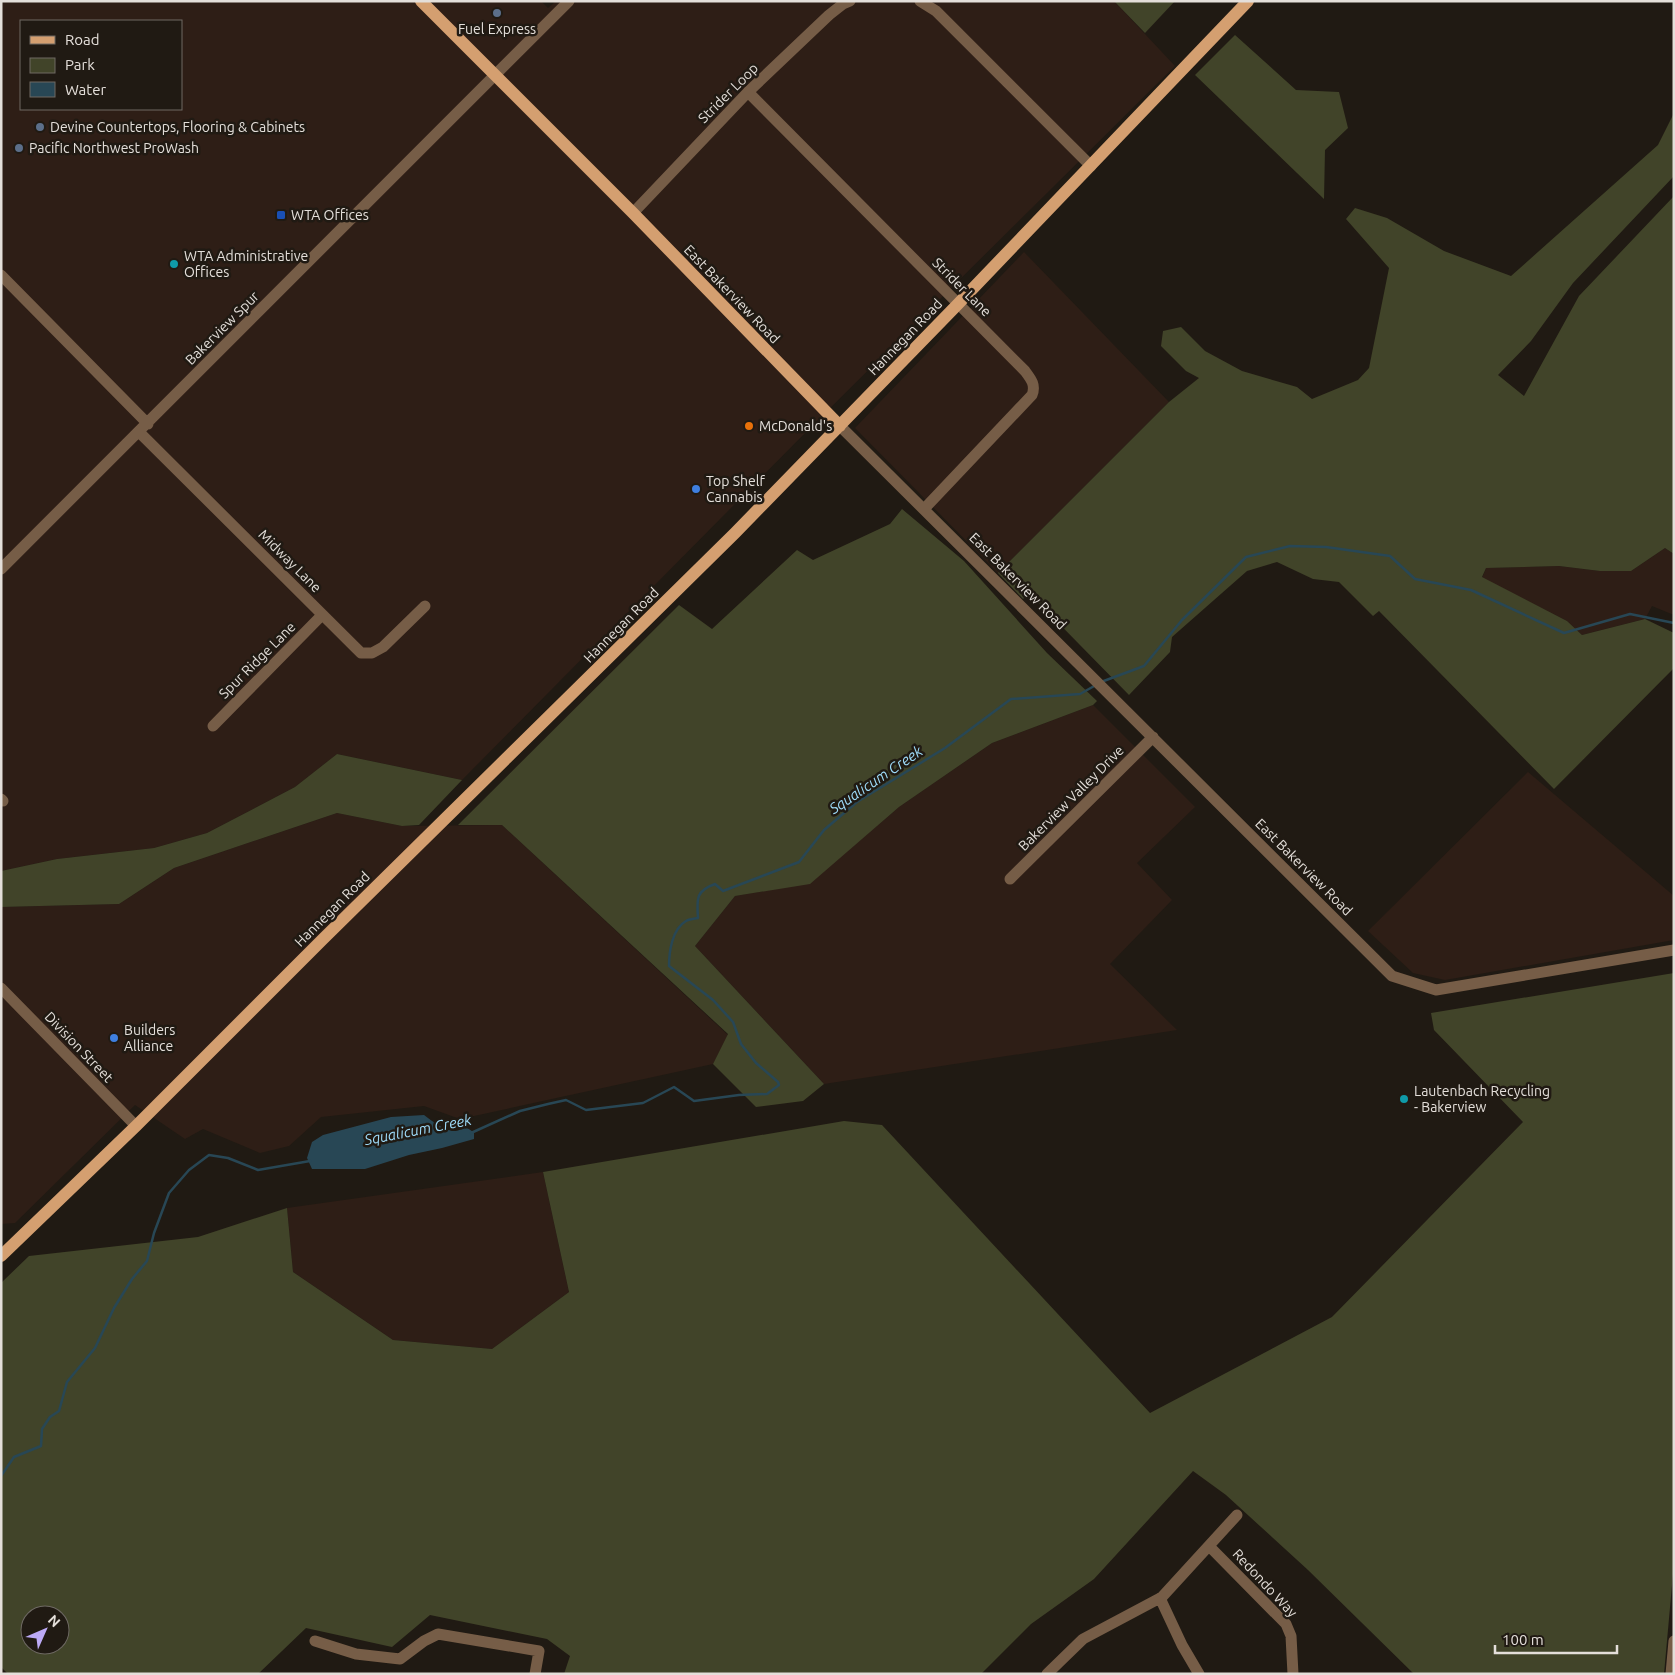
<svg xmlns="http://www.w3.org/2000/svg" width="1675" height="1675" font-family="Ubuntu,sans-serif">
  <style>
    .industrial { fill: #2e1e16; fill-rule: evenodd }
    .green { fill: #414429; fill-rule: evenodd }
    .water { fill: #284755 }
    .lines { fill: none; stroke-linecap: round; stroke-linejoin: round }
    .stream { stroke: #284755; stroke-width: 2.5 }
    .minor { stroke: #765d47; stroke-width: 11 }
    .major { stroke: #d49f70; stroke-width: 12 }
    .service-dot { fill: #5c6f8a; stroke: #201a13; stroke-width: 2 }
    .transit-dot { fill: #1a4fb4; stroke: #201a13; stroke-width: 2 }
    .culture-dot { fill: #0f9aa8; stroke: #201a13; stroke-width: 2 }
    .food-dot { fill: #e8710a; stroke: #201a13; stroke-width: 2 }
    .shop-dot { fill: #3f7fe0; stroke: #201a13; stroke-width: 2 }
    .labels { text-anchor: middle; stroke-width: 5; stroke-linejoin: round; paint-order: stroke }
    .poi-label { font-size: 14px; fill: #e4dfda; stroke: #201a13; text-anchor: start }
    .street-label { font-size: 14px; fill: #e4dfda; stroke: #201a13 }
    .water-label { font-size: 15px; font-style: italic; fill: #9ddaf8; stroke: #201a13 }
  </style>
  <rect width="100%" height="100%" fill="#201a13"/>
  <path class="industrial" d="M1,1H541L548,8L556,1H1114L1175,66L815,423L462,780L337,754L295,787L207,833L154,848L57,859L1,871ZM21,21H181V109H21Z
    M1024,252L1169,402L998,573L855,428Z
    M1665,548L1674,554V615L1652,606L1645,619L1582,635L1567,621L1482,578L1486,568L1559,566L1600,571H1631Z
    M1093,705L1195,807L1137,863L1172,900L1110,964L1177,1030L824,1084L695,946L735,896L810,883L899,807L992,743Z
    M1528,772L1674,896V940L1445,980L1413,973L1368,931Z
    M337,813L402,826L502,825L728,1035L713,1064L460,1119L424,1106L321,1117L289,1146L260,1153L203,1129L185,1139L135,1105L15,1223L1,1224V907L119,904L174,868Z
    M543,1172L569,1292L492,1349L393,1340L293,1272L287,1208Z"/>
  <path class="green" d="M1114,1H1175L1145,33Z
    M1235,35L1296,90L1339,92L1348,128L1325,150L1324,199L1195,75Z
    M1674,113V176L1573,283L1531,341L1498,375L1524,396L1579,296L1674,196V554L1665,548L1631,571H1600L1559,566L1486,568L1482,577L1567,621L1582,635L1645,619L1674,633V668L1554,789L1379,611L1373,616L1339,582L1313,579L1277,562L1247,571L1172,637L1170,652L1129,695L1029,593L1023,599L998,573L1169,402L1199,378L1186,371L1161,346L1163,331L1181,327L1205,351L1242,371L1297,387L1312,399L1358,380L1369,368L1389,268L1346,219L1355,208L1387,218L1444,251L1511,276L1658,145Z
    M902,509L964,561L1047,653L1097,701L1093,705L992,743L899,807L810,884L735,896L695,946L824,1084L803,1101L756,1107L713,1064L728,1034L502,825H458L679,605L712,629L797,550L813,560L890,524Z
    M337,754L462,780L419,825L402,826L337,813L174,868L119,904L1,907V871L57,859L154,848L207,833L295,787Z
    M1674,973V1563L1664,1674H1414L1308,1570L1226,1495L1193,1471L1094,1579L1031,1624L981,1674H564L570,1656L547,1639L430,1615L392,1647L306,1628L258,1674H8L1,1667V1283L29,1256L198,1237L287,1208L293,1272L393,1340L492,1349L569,1292L543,1172L844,1121L882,1125L1150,1413L1332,1317L1523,1122L1434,1030L1431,1013ZM30,1615H60V1645H30Z"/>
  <path class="water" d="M424,1115C433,1122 441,1128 452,1131C462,1132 464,1123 474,1133V1139L442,1148L409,1155L365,1169H312L307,1158L312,1142L323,1135L391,1117Z"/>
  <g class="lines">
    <path class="stream" d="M1101,682L1144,666L1182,620L1246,557L1290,546L1326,547L1390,556L1415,579L1471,590L1564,633L1630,614L1674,623
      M471,1133L520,1111L548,1104L566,1100L586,1110L643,1103L674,1087L694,1101L739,1095L767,1094L779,1085L778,1082L756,1063L741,1044L733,1022L713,1000L669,966C669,952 672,929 686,921C689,919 694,919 698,918C697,900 695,891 715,884L723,891L799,862L824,830L857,802L945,748L1011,699L1080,694L1096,685
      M1,1476L14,1457L41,1446L42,1429L50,1417L59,1411L67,1382L95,1348L114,1308L132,1279L147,1261L154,1233L169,1193L189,1170L209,1155L228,1158L258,1170L310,1161"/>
    <path class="minor" d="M920,1L936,11L1091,166
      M748,92L1025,371C1031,379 1036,385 1032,395L924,509
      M633,213L748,92L829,15L843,4L850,1
      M1,275L148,424
      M840,426L1392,976L1436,990L1674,950
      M139,432L361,653H372L383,647L425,606
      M1,569L569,1
      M213,726L322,615
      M1,799L3,801
      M1010,879L1153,737
      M1,988L136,1126
      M1209,1546L1286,1624L1291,1636L1293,1674
      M1160,1598L1182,1645L1199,1674
      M315,1641L356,1654L400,1659L424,1641L438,1634L539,1651L535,1674
      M1047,1674L1083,1639L1162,1597L1237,1515
      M1671,1674L1674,1641"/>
    <path class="major" d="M421,1L633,213L840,426
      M1,1256L136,1126L323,939L735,533L958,304L1248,1"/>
  </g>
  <g class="service-dot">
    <circle cx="497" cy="13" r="5"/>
    <circle cx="40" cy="127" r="5"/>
    <circle cx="19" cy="148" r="5"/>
  </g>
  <rect class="transit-dot" x="276" y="210" width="10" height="10" rx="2.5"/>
  <g class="culture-dot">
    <circle cx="174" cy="264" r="5"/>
    <circle cx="1404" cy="1099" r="5"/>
  </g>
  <circle class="food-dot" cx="749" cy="426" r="5"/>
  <g class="shop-dot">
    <circle cx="696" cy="489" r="5"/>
    <circle cx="114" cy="1038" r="5"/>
  </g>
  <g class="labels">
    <g class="poi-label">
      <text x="497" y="34" text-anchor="middle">Fuel Express</text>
      <text x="50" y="132">Devine Countertops, Flooring &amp; Cabinets</text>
      <text x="29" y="153">Pacific Northwest ProWash</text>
      <text x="291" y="220">WTA Offices</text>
      <text x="184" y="261">WTA Administrative<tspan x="184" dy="16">Offices</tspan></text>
      <text x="759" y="431">McDonald's</text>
      <text x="706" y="486">Top Shelf<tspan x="706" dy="16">Cannabis</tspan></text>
      <text x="124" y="1035">Builders<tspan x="124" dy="16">Alliance</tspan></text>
      <text x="1414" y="1096">Lautenbach Recycling<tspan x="1414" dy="16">- Bakerview</tspan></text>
    </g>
    <g class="street-label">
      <text transform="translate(728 93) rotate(-45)" y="5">Strider Loop</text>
      <text transform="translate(962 287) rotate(45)" y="5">Strider Lane</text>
      <text transform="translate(732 294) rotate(46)" y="5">East Bakerview Road</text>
      <text transform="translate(222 328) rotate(-45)" y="5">Bakerview Spur</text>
      <text transform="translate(905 337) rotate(-46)" y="5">Hannegan Road</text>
      <text transform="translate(290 561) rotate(45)" y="5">Midway Lane</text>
      <text transform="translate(1018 581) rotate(45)" y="5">East Bakerview Road</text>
      <text transform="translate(621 625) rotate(-45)" y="5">Hannegan Road</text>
      <text transform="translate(257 660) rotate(-45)" y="5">Spur Ridge Lane</text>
      <text transform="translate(1071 798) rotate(-45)" y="5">Bakerview Valley Drive</text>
      <text transform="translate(1304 867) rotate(45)" y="5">East Bakerview Road</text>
      <text transform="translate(332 909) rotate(-45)" y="5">Hannegan Road</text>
      <text transform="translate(79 1047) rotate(46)" y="5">Division Street</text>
      <text transform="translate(1265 1583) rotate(47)" y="5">Redondo Way</text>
    </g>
    <g class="water-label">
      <text transform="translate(876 780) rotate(-34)" y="5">Squalicum Creek</text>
      <text transform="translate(418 1130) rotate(-11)" y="5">Squalicum Creek</text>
    </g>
  </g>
  <rect width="1675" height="1675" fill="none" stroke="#e4dfda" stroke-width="5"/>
  <rect x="20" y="20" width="162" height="90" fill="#201a13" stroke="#6e6963"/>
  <rect x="30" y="36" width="25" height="8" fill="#d49f70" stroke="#6e6963"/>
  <text x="65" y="45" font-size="15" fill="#e4dfda">Road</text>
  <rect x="30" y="58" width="25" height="15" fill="#414429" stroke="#6e6963"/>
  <text x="65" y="70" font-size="15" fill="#e4dfda">Park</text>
  <rect x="30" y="82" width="25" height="15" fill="#284755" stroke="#6e6963"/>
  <text x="65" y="95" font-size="15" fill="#e4dfda">Water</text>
  <g transform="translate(45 1630) rotate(45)"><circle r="24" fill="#201a13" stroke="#6e6963"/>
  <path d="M0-4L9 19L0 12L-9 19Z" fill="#bcaaf6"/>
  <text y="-8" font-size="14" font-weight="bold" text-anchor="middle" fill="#e4dfda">N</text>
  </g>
  <path d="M1495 1645v8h122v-8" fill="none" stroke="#e4dfda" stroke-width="2.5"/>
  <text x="1502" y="1645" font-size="15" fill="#e4dfda" stroke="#201a13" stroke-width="4" paint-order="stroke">100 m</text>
</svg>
